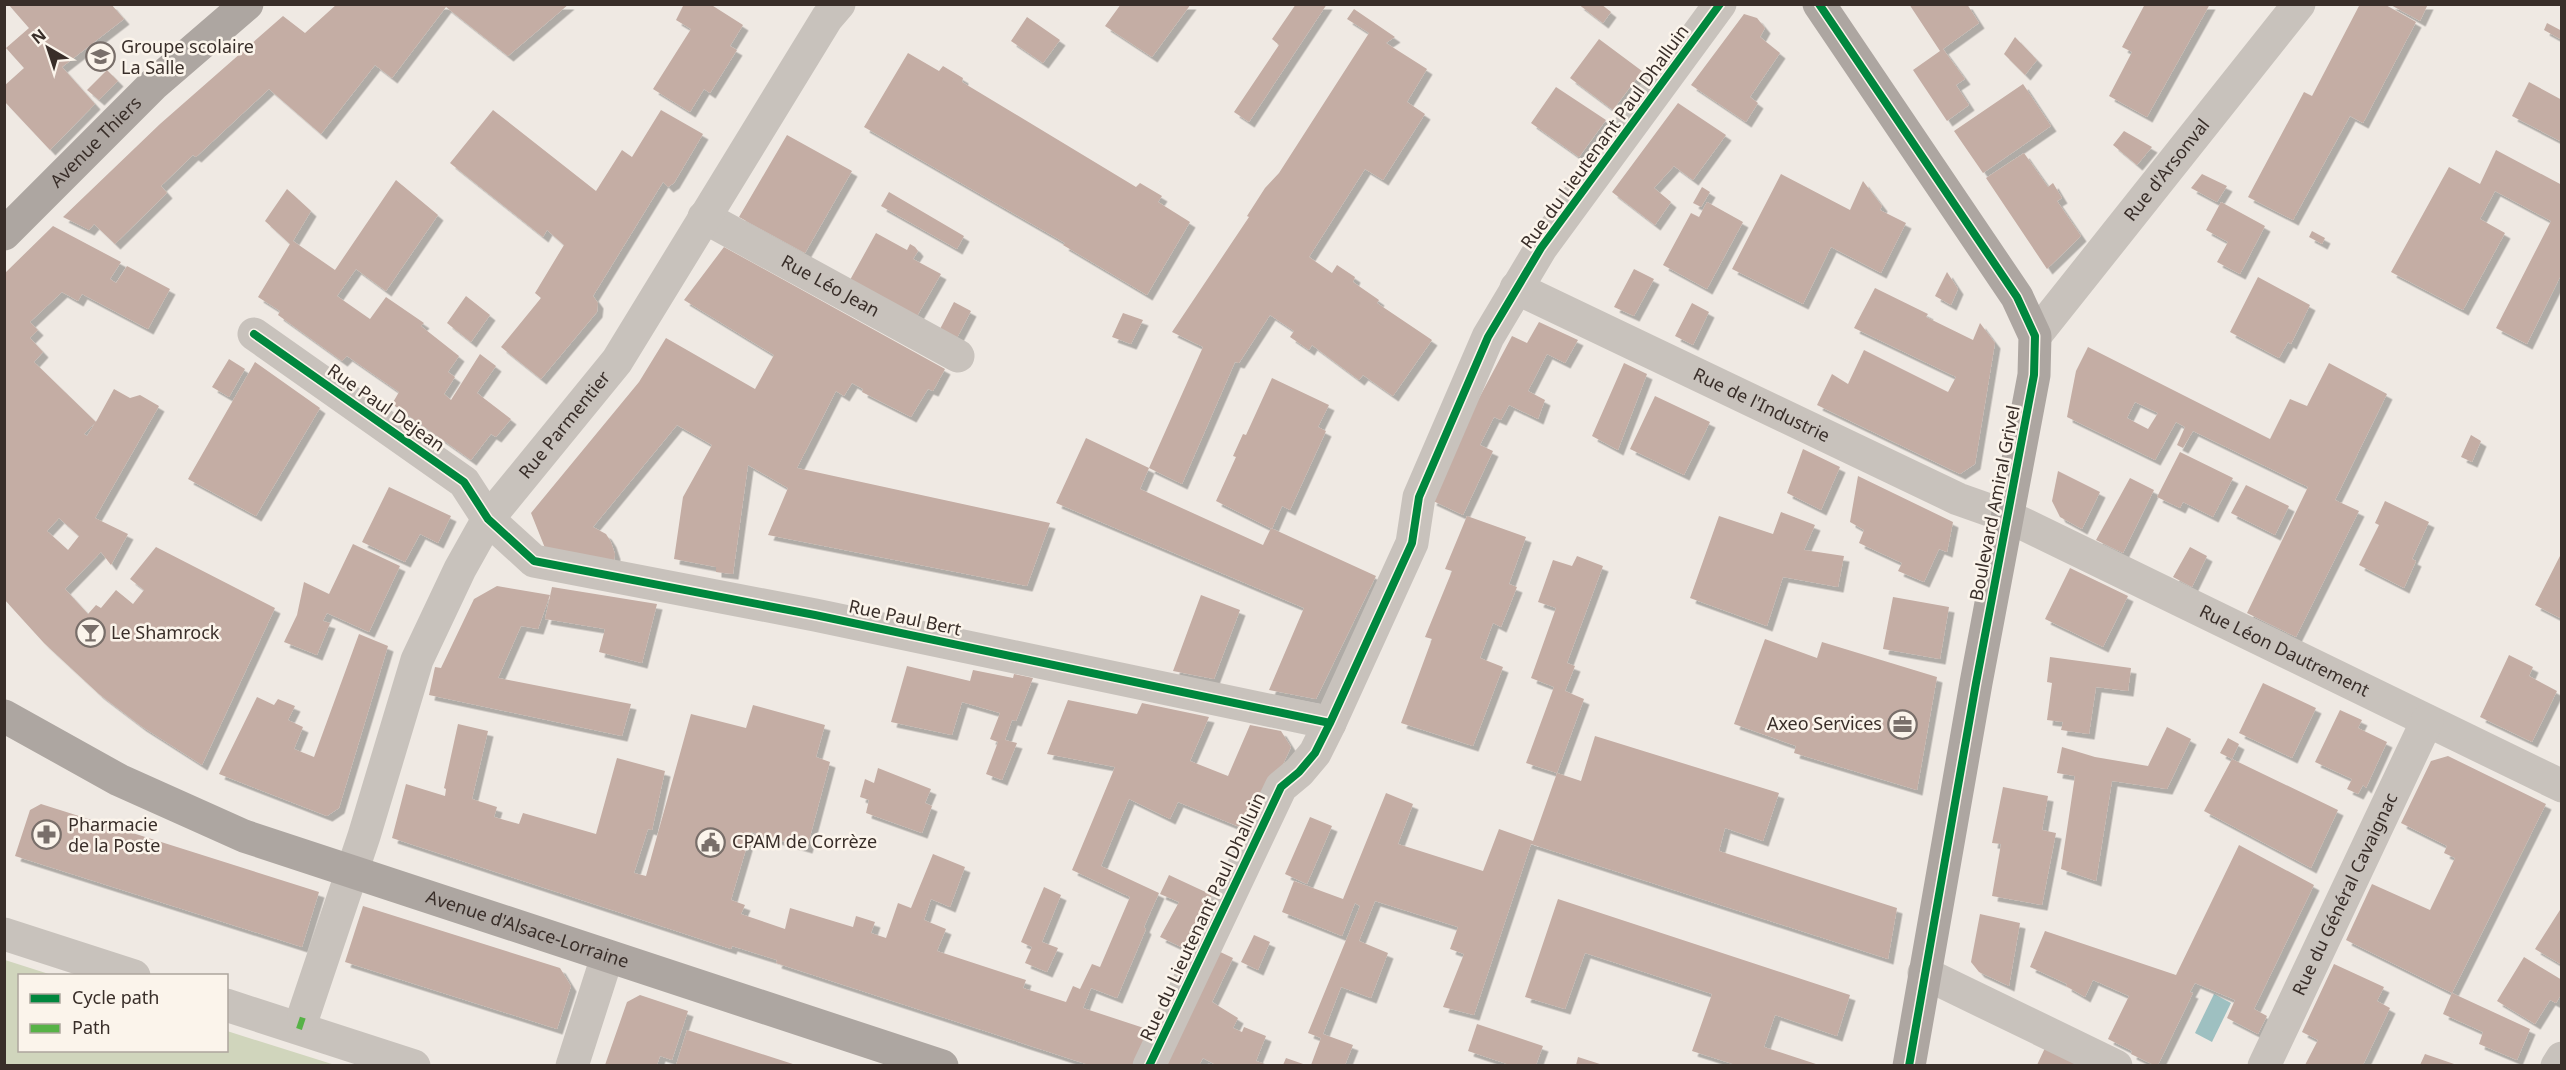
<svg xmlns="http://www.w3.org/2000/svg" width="2566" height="1070" font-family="'Noto Sans',sans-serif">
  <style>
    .green { fill: #d0d5bc }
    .water { fill: #9ec0c1 }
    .building { fill: #c4ada4; fill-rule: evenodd; filter: url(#shadow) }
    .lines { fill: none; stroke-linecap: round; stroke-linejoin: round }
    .minor { stroke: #c8c2bc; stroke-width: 33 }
    .major { stroke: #ada6a1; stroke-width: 33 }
    .quiet { stroke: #56b246; stroke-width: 6; stroke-dasharray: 12 6; stroke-linecap: butt }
    .cycleway-casing { stroke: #fbf4eb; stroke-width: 11 }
    .cycleway { stroke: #00873e; stroke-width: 8 }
    .labels { text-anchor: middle; stroke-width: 5; stroke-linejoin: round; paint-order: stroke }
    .poi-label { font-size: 18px; fill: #392e29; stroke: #fbf4eb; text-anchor: start }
    .street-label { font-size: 18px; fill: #392e29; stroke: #fbf4eb }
  </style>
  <defs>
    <filter id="shadow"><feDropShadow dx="5.5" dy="5.5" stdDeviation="0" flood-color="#0004"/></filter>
  </defs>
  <rect width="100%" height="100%" fill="#efe9e3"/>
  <path class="green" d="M5,960L52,975L20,976V1050H226L227,1031L335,1065H5Z"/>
  <path class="water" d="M2214,994L2231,1003L2212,1042L2195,1033Z"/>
  <path class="building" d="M8,4H111L124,19L62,67L95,104L50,150L4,101V86L24,68L6,48L29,28Z
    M337,4H569L508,56L446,7L392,78L375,65L321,134L269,89L196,157L193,155L161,186L167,193L115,244L94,224L89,230L63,217L160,124L283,16L305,33Z
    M684,4H710L743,25L730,46L737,50L710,93L704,89L690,112L653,89L691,29L676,20Z
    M1121,4H1191L1152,57L1105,26Z
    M1296,4H1327L1249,122L1234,112L1279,45L1272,39Z
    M1578,4H1601L1611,12L1603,23Z
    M1909,4H1967L1979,23L1943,49L1965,79L1956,85L1969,105L1947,121L1913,70L1940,51Z
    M2145,4H2210L2147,117L2109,96L2132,52L2122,47Z
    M2360,4H2384L2416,22L2363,123L2350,116L2293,220L2248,197L2304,92L2312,96Z
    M2389,4H2428L2420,21Z
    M1354,9L1395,37L1386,43L1427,69L1407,102L1425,114L1383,180L1365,169L1309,257L1332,273L1337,265L1355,277L1353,282L1379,300L1377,303L1432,340L1393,396L1363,375L1359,380L1312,345L1309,350L1290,337L1294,331L1270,315L1239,363L1235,362L1182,484L1149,468L1203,347L1172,332L1249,217L1247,216L1265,188L1279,173L1369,33L1347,19Z
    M1744,14L1757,18L1765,28L1760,37L1780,53L1750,97L1758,103L1746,122L1691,85Z
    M1027,17L1060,40L1043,63L1011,41Z
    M2547,23L2562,31V40L2544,30Z
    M2015,37L2037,60L2025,75L2004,54Z
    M1599,39L1642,71L1613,110L1570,78Z
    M908,53L939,71L943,66L963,78L962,82L1136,187L1140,183L1162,196L1158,202L1190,222L1147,295L1063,245L1065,243L864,127Z
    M107,70L118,81L99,100L87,90Z
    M2529,82L2562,100V142L2512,116Z
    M2023,84L2051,126L1983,173L1954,131Z
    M1556,87L1606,120L1579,157L1531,123Z
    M1678,103L1726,135L1693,180L1674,166L1654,188L1671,202L1655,225L1612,192Z
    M493,110L596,191L622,150L632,157L661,110L703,134L674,183L668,187L663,182L593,296L598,303L597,312L541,379L501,347L541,298L535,293L564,245L547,230L543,237L450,163Z
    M2124,131L2152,147L2137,165L2113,145Z
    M787,135L852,171L805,253L739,217Z
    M2496,150L2562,185V273L2527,344L2496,328L2551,221L2495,191L2480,219L2505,233L2463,310L2391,272L2449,167L2480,184Z
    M2024,153L2048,187L2053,183L2062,198L2057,201L2081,236L2047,269L1986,178Z
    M1781,174L1850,210L1863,181L1882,206L1880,210L1906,223L1881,273L1831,247L1803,304L1732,269Z
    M2202,174L2227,186L2217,202L2191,188Z
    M396,180L438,215L386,291L356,269L337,296L370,319L386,297L424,323L421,326L459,356L448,372L455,377L444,394L451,400L480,354L496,366L477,393L511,419L496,437L491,434L471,460L392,404L399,392L347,356L342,361L278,315L280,311L258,297L290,244L265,221L287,189L311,211L293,241L335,270Z
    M1702,187L1710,192L1701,207L1693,203Z
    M889,192L964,236L957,249L881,206Z
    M1707,202L1743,222L1707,289L1663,265L1691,213L1699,217Z
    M2221,202L2265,226L2240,274L2217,262L2228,242L2206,230Z
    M53,226L121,262L110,279L116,283L127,266L170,289L148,329L82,294L78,301L62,292L30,322L38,330L30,338L43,352L34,362L96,422L84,434L87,436L97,420L114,389L130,398L140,395L159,406L95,518L128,534L111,565L101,552L65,589L88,614L96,605L101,608L116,590L133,604L144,590L130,579L156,547L275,608L202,765L141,726L99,694L44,643L4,599V274ZM59,518L79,536L68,550L47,531Z
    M2312,231L2325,238L2322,244L2309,237Z
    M876,233L907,250L910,244L915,247L918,251L913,259L941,274L917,316L850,280Z
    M724,247L945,369L933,391L928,389L911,417L862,392L863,389L852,383L844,396L836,391L797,468L1050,523L1027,586L768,535L788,488L748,465L733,574L716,572V567L674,559L683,497L712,445L677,425L593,527L606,534L611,542L615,554L614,561L545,548L531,513L639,382L666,338L755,389L774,355L684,300Z
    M1634,269L1654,279L1634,316L1614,307Z
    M1947,272L1958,289L1951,305L1935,296Z
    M2258,277L2310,305L2291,344L2288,342L2279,358L2230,332Z
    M1875,288L1928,314L1926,317L1973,340L1980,323L1995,343L1975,464L1960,474L1817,405L1832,374L1848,384L1864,350L1948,392L1956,377L1854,328Z
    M466,296L490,315L471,342L447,323Z
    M954,302L971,311L957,338L940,329Z
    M1692,303L1709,312L1693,345L1675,336Z
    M1123,313L1143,320L1131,344L1112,337Z
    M1539,322L1578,340L1565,363L1547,354L1528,391L1545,400L1538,419L1509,405L1501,420L1494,417L1480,445L1493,451L1463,515L1431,500L1459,436L1512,336L1527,343Z
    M2088,347L2270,439L2290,399L2307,406L2329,363L2387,394L2335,500L2359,511L2296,637L2247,613L2308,487L2193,431L2183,448L2177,445L2185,427L2176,422L2155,460L2067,417L2076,371ZM2135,402L2158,413L2148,429L2127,418Z
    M229,359L245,369L229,397L212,387Z
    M255,362L320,408L256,516L188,479Z
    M1624,363L1647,374L1618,450L1592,436Z
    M1272,378L1329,405L1318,427L1326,431L1290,510L1282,506L1272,529L1216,501L1236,457L1233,456L1243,434L1246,435Z
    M1655,396L1710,422L1684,475L1630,449Z
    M2471,435L2481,441L2472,462L2461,457Z
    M1086,438L1149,468L1140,489L1263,545L1271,528L1376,576L1316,699L1269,690L1304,608L1056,503Z
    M1803,449L1840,467L1821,510L1787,493Z
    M2180,452L2233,478L2213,517L2183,502L2180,508L2157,497Z
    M2058,471L2100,492L2082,529L2060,517L2052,501Z
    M1858,476L1953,522L1947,552L1939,549L1924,582L1898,571L1902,563L1859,543L1864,530L1850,522Z
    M2130,478L2154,490L2123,553L2096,540Z
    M2246,485L2289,506L2275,535L2231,513Z
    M389,487L451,516L438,543L420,534L405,562L362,542Z
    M2385,501L2429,522L2412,559L2416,561L2404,588L2359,565L2379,525L2375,523Z
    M1781,512L1815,525L1804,550L1844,556L1838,587L1783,577L1767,626L1690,598L1719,516L1773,534Z
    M1467,516L1526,537L1509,584L1517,587L1501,627L1493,623L1480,658L1503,667L1473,746L1401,723L1432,639L1425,637L1452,571L1445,569Z
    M353,544L400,566L369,632L327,613L323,621L330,623L317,655L284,642L297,615L304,582L329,594Z
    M2190,547L2207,556L2192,587L2173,577Z
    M2562,552V619L2535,605Z
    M1577,556L1603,566L1567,663L1575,666L1565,691L1584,699L1557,773L1526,763L1554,687L1531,678L1556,608L1538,602L1553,560L1572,566Z
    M2070,568L2128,596L2103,647L2045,619Z
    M497,586L550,595L538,629L521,626L498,678L631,704L622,736L429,695L435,667L441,668L474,599Z
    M552,587L657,604L642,663L599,652L605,629L545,619Z
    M1201,595L1240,610L1214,679L1173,671Z
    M1893,597L1949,607L1940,659L1883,649Z
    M359,634L388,646L339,808L327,816L219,774L257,697L274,705L278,699L295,706L288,720L303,727L294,749L314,757Z
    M1765,639L1817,658L1822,642L1937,677L1917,790L1794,753L1796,746L1734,724Z
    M2509,655L2533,667L2529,676L2557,691L2532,742L2480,717Z
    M2050,657L2131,668L2128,691L2096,687L2089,734L2061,730L2063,722L2047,720L2052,683L2047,682Z
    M907,666L970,681L973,670L1013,678L1014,674L1033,678L1016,721L1012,720L1005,740L1017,743L1002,780L986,774L998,742L990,739L1000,713L962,702L952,735L891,722Z
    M2263,683L2316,708L2292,758L2239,733Z
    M1068,700L1137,714L1142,703L1209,717L1190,761L1228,776L1250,725L1281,731L1291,747L1252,832L1178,802L1170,819L1129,799L1101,866L1159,893L1144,927L1146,929L1117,998L1091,988L1083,1008L1156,1032L1141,1065H1089L776,963L777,960L732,946L731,949L392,838L406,784L445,796L446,789L444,788L458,724L488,731L472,799L497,807L494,817L519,824L523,813L596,834L617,758L665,771L652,830L648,829L634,873L646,876L691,714L746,728L753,705L825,725L816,757L830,762L807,848L751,832L731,900L745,905L741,914L785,929L790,908L853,927L856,916L875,922L871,933L886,938L898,903L911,908L933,854L965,867L950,907L931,899L924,920L946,929L937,951L1026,980L1023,988L1066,1002L1073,986L1080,989L1092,964L1100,967L1130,897L1072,870L1115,767L1047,754Z
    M2340,710L2362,720L2358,728L2387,742L2366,788L2363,785L2358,794L2347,789L2352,779L2315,762Z
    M2167,727L2191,739L2167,789L2112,781L2096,881L2061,869L2075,776L2057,773L2062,747L2095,757L2148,766Z
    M1595,736L1779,793L1763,841L1725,828L1719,851L1897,908L1888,959L1531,844L1474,1015L1443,1007L1464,954L1450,949L1458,927L1375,901L1359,941L1388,953L1371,998L1341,987L1323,1034L1353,1045L1345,1065H1311L1321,1038L1308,1033L1360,906L1355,903L1342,936L1282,912L1294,881L1343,899L1386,793L1413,804L1398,844L1483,871L1499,829L1533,841L1557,773L1581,781Z
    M2228,738L2239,744L2232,759L2220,753Z
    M2448,756L2546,804L2452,993L2530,1029L2517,1060L2479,1044L2483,1032L2443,1014L2452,993L2346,940L2372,884L2430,910L2455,858L2444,853L2447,846L2401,823L2431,761Z
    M2232,759L2338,810L2311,868L2204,811Z
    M878,768L931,789L925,803L932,806L922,833L866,813L869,800L860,797L865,779L874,783Z
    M2003,787L2048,796L2042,830L2056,833L2042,905L1992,896L2001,844L1992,843Z
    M41,804L319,892L302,947L15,856L30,810Z
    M1310,817L1332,826L1307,884L1285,874Z
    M2239,845L2314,885L2254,1009L2267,1016L2258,1034L2227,1018L2235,1000L2195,983L2190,992L2193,993L2158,1065H2154L2131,1054L2132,1051L2108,1039L2129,996L2093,980L2085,997L2066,986L2067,984L2030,967L2045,931L2176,975Z
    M1169,875L1212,895L1215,918L1196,954L1160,937L1179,902L1160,894Z
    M1044,887L1061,895L1042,942L1058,948L1047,972L1025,963L1032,947L1021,942Z
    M1558,899L1850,995L1837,1036L1775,1015L1764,1047L1819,1065H1736L1692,1051L1712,994L1585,953L1565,1009L1525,997Z
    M363,906L560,968L571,986L557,1029L345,962Z
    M2560,910L2562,912V965L2535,949Z
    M1980,914L2020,923L2009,986L1979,972L1971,962Z
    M1254,935L1270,942L1258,970L1241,962Z
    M1214,949L1233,958L1212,1002L1238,1018L1233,1028L1242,1032L1244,1027L1266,1036L1256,1061L1268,1065H1216L1203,1058L1199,1065H1157Z
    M2524,957L2562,980V993L2556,1003L2550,1000L2535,1024L2497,1001Z
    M2334,964L2384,987L2377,1001L2390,1008L2363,1065H2305L2318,1040L2302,1032Z
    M640,995L688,1011L672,1060L660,1056L657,1065H605L627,1002Z
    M1477,1024L1543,1046L1536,1065H1510L1468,1051Z
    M687,1030L796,1065H676Z
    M2045,1048L2081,1065H2037Z
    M2425,1054L2457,1065H2420Z
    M1578,1057L1603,1065H1576Z
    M1286,1058L1306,1065H1283Z"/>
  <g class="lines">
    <g class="minor">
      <path id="s1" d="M704,217L958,356"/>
      <path id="s2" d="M1516,288L1958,499L2009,517L2562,786"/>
      <path d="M254,334L464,482L488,519L534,561L815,615L1330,723"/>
      <path id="s3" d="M2035,336L2299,4"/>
      <path d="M4,934L134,976"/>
      <path d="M1924,973L2116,1066"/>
      <path d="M226,1005L414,1066"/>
      <path id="s4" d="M304,1014L364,836L417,660L460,569L488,519L617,361L827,18L839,4"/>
      <path d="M572,1066L607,957"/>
      <path d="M1149,1066L1281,787L1299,772L1315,753L1330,723L1412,543L1419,497L1488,337L1541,248L1720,4"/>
      <path id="s5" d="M2264,1066L2427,721"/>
      <path d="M2557,1066L2562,1058"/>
    </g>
    <g class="major">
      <path d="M1819,4L2017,297L2035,336L2034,375L1976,683L1909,1066"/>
      <path id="s6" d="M4,234L153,85L247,4"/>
      <path id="s7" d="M4,716L119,780L244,836L942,1066"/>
    </g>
    <path class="quiet" d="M299,1029L304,1014"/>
    <defs>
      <path id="cycleway" d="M1819,4L2017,297L2035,336L2034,375L1976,683L1909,1066
        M254,334L464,482L488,519L534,561L815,615L1330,723
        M1149,1066L1281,787L1299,772L1315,753L1330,723L1412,543L1419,497L1488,337L1541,248L1720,4"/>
    </defs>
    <use href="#cycleway" class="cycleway-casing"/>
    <use href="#cycleway" class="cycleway"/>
  </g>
  <defs>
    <symbol id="school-ring" viewBox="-11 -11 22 22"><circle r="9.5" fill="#fbf4eb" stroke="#796f6a" stroke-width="1.5"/><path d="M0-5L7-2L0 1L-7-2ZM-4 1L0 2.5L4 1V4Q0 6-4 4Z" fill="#796f6a"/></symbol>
    <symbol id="bar-ring" viewBox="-11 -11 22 22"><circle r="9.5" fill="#fbf4eb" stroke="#796f6a" stroke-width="1.5"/><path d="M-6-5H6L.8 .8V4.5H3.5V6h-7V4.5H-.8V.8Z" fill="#796f6a"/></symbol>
    <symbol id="office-ring" viewBox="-11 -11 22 22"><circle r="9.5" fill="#fbf4eb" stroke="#796f6a" stroke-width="1.5"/><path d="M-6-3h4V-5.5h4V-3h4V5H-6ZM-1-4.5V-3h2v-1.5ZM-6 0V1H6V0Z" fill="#796f6a"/></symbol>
    <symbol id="pharmacy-ring" viewBox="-11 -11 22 22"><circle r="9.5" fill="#fbf4eb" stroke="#796f6a" stroke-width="1.5"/><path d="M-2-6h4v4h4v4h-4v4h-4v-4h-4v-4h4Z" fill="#796f6a"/></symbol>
    <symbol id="civic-ring" viewBox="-11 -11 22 22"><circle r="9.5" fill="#fbf4eb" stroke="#796f6a" stroke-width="1.5"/><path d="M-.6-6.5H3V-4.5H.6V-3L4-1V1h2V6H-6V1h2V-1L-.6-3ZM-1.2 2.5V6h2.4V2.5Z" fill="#796f6a"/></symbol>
  </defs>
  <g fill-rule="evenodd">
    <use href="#school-ring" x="84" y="40" width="33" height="33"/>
    <use href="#bar-ring" x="74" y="616" width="33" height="33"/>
    <use href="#office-ring" x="1886" y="708" width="33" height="33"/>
    <use href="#pharmacy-ring" x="30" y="818" width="33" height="33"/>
    <use href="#civic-ring" x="694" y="826" width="33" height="33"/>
  </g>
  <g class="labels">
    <g class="poi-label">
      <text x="121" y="53">Groupe scolaire<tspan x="121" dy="21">La Salle</tspan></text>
      <text x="111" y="639">Le Shamrock</text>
      <text x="1882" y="730" text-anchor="end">Axeo Services</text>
      <text x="68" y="831">Pharmacie<tspan x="68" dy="21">de la Poste</tspan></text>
      <text x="732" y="848">CPAM de Corrèze</text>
    </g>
    <g class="street-label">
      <text transform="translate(1605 137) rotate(-54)" y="6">Rue du Lieutenant Paul Dhalluin</text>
      <text dy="6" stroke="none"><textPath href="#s6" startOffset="130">Avenue Thiers</textPath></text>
      <text dy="6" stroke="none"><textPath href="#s3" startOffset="212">Rue d'Arsonval</textPath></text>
      <text dy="6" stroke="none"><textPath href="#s1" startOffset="144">Rue Léo Jean</textPath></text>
      <text dy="6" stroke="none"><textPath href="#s2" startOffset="272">Rue de l'Industrie</textPath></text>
      <text transform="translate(386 408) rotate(35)" y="6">Rue Paul Dejean</text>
      <text dy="6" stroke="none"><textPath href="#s4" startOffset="651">Rue Parmentier</textPath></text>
      <text transform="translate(1995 503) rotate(-79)" y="6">Boulevard Amiral Grivel</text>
      <text transform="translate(905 618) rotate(12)" y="6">Rue Paul Bert</text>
      <text dy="6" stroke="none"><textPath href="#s2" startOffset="850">Rue Léon Dautrement</textPath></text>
      <text dy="6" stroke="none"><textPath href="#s5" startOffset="190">Rue du Général Cavaignac</textPath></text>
      <text transform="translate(1203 917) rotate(-65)" y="6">Rue du Lieutenant Paul Dhalluin</text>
      <text dy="6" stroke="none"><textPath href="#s7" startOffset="567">Avenue d'Alsace-Lorraine</textPath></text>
    </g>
  </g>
  <rect width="2566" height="1070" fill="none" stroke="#392e29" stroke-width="12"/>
  <rect x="18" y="974" width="210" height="78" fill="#fbf4eb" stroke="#ada59d" stroke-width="1.5"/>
  <rect x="30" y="994" width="30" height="9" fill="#00873e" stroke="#ada59d" stroke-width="1.5"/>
  <text x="72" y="1004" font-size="18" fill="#392e29">Cycle path</text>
  <rect x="30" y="1024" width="30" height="9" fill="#56b246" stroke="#ada59d" stroke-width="1.5"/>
  <text x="72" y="1034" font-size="18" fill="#392e29">Path</text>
  <g transform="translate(48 48) rotate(321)" stroke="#fbf4eb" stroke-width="4.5" paint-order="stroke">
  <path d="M0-4.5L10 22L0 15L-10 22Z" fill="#392e29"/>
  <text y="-9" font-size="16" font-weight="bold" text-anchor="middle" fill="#392e29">N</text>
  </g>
</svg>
